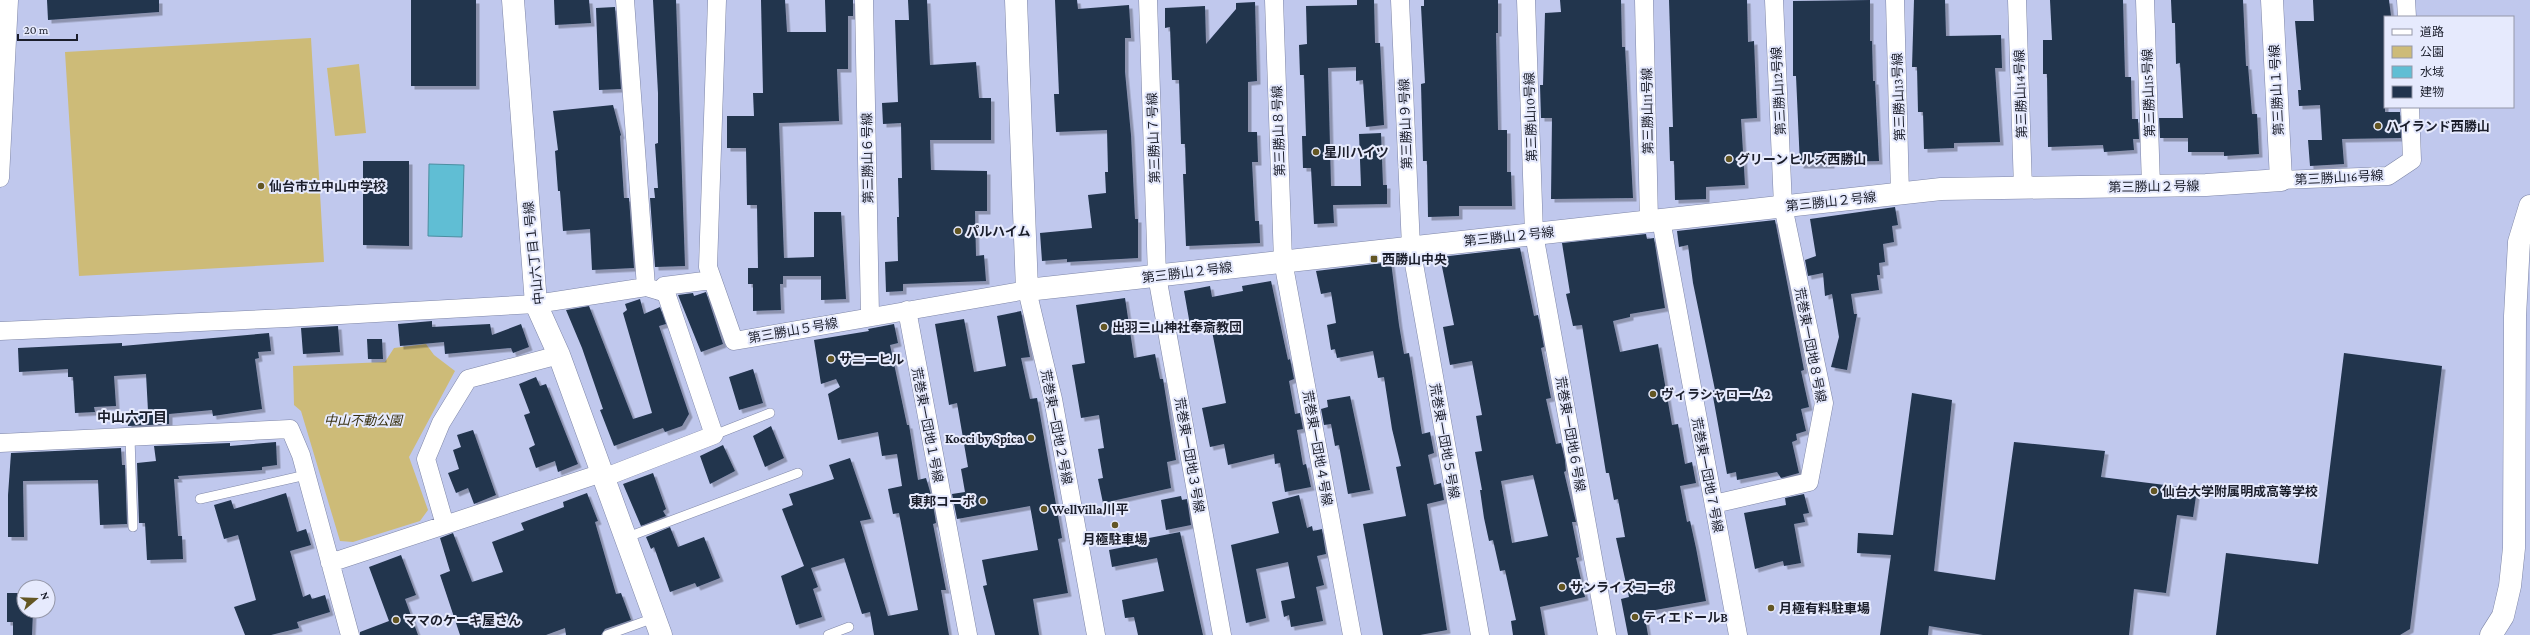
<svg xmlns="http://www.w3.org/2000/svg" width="2530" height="635" font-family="'Crimson Pro','Noto Sans JP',serif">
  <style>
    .green { fill: #cdbb78 }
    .water { fill: #60bed4; stroke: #4b8ea1 }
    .building { fill: #21344d; fill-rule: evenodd; filter: url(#shadow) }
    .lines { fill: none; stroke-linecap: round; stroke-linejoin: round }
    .service-casing { stroke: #7e86a7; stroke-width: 10 }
    .minor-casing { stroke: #7e86a7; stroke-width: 19 }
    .tertiary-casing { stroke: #7e86a7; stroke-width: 23 }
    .service { stroke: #fff; stroke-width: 9 }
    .minor { stroke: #fff; stroke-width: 18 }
    .tertiary { stroke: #fff; stroke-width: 22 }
    .poi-dot { fill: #635623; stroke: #e6eafd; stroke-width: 1.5 }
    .labels { text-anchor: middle; stroke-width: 4; stroke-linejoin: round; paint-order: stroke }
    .street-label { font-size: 13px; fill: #1b1e2b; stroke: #e6eafd }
    .poi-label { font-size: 13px; font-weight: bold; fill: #1b1e2b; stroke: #e6eafd; text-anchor: start }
    .park-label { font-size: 13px; font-style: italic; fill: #362e0d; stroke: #e6eafd }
    .neighbourhood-label { font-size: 14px; font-weight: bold; fill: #1b1e2b; stroke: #e6eafd }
  </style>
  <defs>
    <filter id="shadow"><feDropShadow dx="3.5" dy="3.5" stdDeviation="0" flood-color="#0004"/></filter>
  </defs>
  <rect width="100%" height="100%" fill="#c0c8ed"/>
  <path class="green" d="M311,38L324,262L79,276L65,52Z
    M359,64L366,133L335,136L327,68Z
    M426,344L434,355L455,371L409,457L428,510L420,521L353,542L340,541L301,411L294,405L293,366L385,362L394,348Z"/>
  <path class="water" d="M429,164L464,165L462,237L428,236Z"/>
  <path class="building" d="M47,0H159V12L48,20Z
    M411,0H476V86H411Z
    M554,0H589L591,23L555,25Z
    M653,0H676L685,266L655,267L650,198H655L654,188H658L655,144L658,143V93Z
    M761,0H785L787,32H826L825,0H853V16H848V69H837L839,121L779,123L784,258L814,257V212H841L846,299L821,300V276H783V284H780L781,310L753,311V284H748V268H758L757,205H747L746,148H727V116H754L753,93H763Z
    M908,0H927L930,65L976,62L979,98H991V140H930L931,170L987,171V211H975L976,256L984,255L986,281L903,284V291L886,292L885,262L898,261L897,217H899L898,178H902L901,123L883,124L882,103L898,102L895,20H909Z
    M1055,0H1077L1078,9L1129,5L1131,38H1125V72L1131,135L1135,219H1138V258L1067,262V259L1042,261L1040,233L1092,228L1088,195L1106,193L1105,172H1108L1107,130L1056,132L1054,94H1059Z
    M1357,0H1374L1375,43H1380L1384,125L1366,127L1363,80L1356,81V67L1328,68L1331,186H1361L1359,134L1381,133L1383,185H1387V204L1333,205L1334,223L1314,224L1311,168H1303L1302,136H1306L1304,75H1300L1299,45L1307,44L1306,6L1357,5Z
    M1424,0H1498V33H1496L1498,130H1507V172H1511L1512,206H1459V216L1428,217L1427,161H1423L1421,84L1425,83L1421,6H1424Z
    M1560,0H1621L1622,47H1625L1633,198L1551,199L1552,118H1541L1540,85H1543L1545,13L1561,12Z
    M1669,0H1747L1748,42L1754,41L1757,118L1741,119L1745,185L1706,187V199L1675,200L1674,161H1670L1669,127H1673Z
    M1870,0V41H1872L1873,81H1875L1879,161L1831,162V165H1800L1796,76H1793V1Z
    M1914,0H1945L1946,36L2001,35L2002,68H1995L2000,142L1954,143V148L1924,149L1923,112H1918L1917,67H1912Z
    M2050,0H2123L2125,77H2131L2132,119H2138L2139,139H2133L2134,150L2104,152L2103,145L2048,147L2047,74H2043V40H2052Z
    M2171,0H2243L2246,66H2248L2252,114H2257L2259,154L2224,156V152H2188V138H2160L2159,118H2183L2180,63L2176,64L2175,23H2172Z
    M2313,0H2389L2391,16H2385V112H2400L2401,138L2342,139L2344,164L2310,166L2308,140H2322L2320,105L2299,106L2298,90H2301L2295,21H2314Z
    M1255,2L1257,81L1248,82V132H1257L1258,162H1252L1255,221H1259L1260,243L1186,246L1183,174H1186L1185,144H1181L1179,80H1172L1170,27L1165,28V8L1205,6L1206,44L1236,9V3Z
    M615,7L621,89L599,90L596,8Z
    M613,105L621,135L620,136L624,198H629L634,268L592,270L590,229L563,231L560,191H558L555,151L558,150L553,111Z
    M363,161H409V246L363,245Z
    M1895,207L1898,225L1892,226L1894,242L1883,244L1885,262L1879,263L1880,275H1877L1879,290L1851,294L1854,314H1857L1847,370L1831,367L1839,337L1832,294L1825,296L1823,273L1808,276L1805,260L1816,256L1810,219Z
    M1775,220L1804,370L1801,371L1809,407L1801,409L1806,431L1796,434L1797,440L1792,442L1799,473L1781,478L1777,472L1737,480L1736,472L1727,474L1712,391L1715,390L1693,283L1688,245L1679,247L1677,231Z
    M1646,234L1647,239L1654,238L1665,308L1630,314V317L1613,321L1620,352L1658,344L1672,425L1678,424L1685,464L1692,462L1696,483L1680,486L1687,522L1690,521L1696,548L1706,601L1644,612L1648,635H1628L1621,599L1629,597L1616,538L1625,537L1618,499L1614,500L1609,473H1606L1582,325L1573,326L1566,294L1570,293L1562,243Z
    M1520,248L1534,316L1538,315L1544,347L1541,348L1551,398L1546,399L1556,444L1561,443L1565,460L1566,471L1564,472L1576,522H1572L1579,557L1576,558L1585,597L1540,607L1545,635H1513L1511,621L1516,620L1505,570L1500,571L1493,540L1489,541L1484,518L1480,490H1482L1475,452L1482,451L1476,416L1482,415L1472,361L1450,365L1443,327L1454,325L1440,257ZM1533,475L1548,536L1512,543L1501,481Z
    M1391,262L1399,325L1404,354L1409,353L1422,434L1430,432L1434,453L1428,455L1434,485L1441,483L1444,500L1427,504L1447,630L1420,635H1383L1363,524L1406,516L1396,467L1401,466L1392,429L1384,377L1378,378L1373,351L1337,358L1335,349L1331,350L1327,325L1336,323L1331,292L1321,294L1316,271Z
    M1271,281L1288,360L1290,359L1294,379L1289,381L1295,414L1300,413L1303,429L1297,430L1303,465L1306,464L1311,487L1285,492L1280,463L1275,464L1274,454L1228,465L1224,444L1210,447L1202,408L1226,403L1210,321L1190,325L1184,291L1210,286L1212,297L1243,291L1242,286Z
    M706,292L723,344L701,352L678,295L693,293L694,296Z
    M1125,298L1134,358L1155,354L1160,379H1163L1176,460L1167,462L1171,488L1103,503L1098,479L1103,478L1098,449L1104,448L1099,415L1081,418L1072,365L1085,363L1076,305Z
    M640,299L644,314L660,307L666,324L659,326L689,414L682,426L665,432L663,428L614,446L600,410L603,409L582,348L566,310L589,306L633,419L652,413L623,313L627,310L625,304Z
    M1021,311L1030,357L1021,358L1030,399L1037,398L1062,538L1058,539L1068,593L1033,599L1039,635H995L983,586L987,585L982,560L1038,550L1030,506L957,519L952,494L965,492L961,469L968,467L957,403L949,405L935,324L964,319L974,372L1006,366L997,316Z
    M432,321V327L490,324L492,335L521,324L529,347L513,353L511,348L445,354L444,342L400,346L398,324Z
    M894,324L898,343L890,345L907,425H909L918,480L926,478L932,498L936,523L933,524L946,590H941L949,635H874L870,612L862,614L844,558L811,568L818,587L813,589L822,617L796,625L781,576L804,566L782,509L793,505L789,494L834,479L829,465L850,458L871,519L860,521L888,616L918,610L899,513L893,514L888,489L902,486L897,454L882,456L878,432L838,440L828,394L840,387L836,379L821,384L814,340L869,331L868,329Z
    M338,326L340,352L303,354L301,328Z
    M269,333L271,351L258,352L259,358L255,359L262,409L213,416L212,410L169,414V424L128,426L127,413L148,411L146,374L114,376L116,406L94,407L95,412L75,413L73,377H68V369L19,372L18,348L122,343V346Z
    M367,339H382L383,359H368Z
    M2344,353L2442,366L2410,629L2400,635H2216L2226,553L2318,564Z
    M753,369L763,403L739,410L729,377Z
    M536,377L540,386L546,384L578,464L558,472L555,461L536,468L529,448L535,445L524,415L530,413L519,384Z
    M1912,393L1952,400L1934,571L1995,580L2014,442L2105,451L2101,477L2197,489L2193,517L2177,515L2166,593L2134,589L2129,635H1983L1929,626L1928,635H1880L1891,555L1857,553L1858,533L1893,535Z
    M1350,396L1370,490L1348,494L1339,445L1335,446L1331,424L1324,425L1321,409L1328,407L1327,400Z
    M771,426L784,458L765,467L753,436Z
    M473,430L496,495L474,504L468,488L456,493L448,473L459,469L453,450L461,447L457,435Z
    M276,442L277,465L262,467V470L178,476L179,479H174L178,536H182L183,559L147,560L145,523H139L137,463L156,461L154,446L230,443V446Z
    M723,445L735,471L710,484L700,456Z
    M121,448L122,465H125L127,524L100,525L98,480L23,481L24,537H8V495L11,453Z
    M653,473L666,509L663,511L666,516L641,526L623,484Z
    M286,493L297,532L306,529L311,545L290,551L303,597L310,594L312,599L325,595L330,612L297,622L299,628L271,635H245L234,607L256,600L238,535L224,539L214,505L231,500L234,509Z
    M587,493L598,521L595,522L616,594L621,593L631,620L605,629L601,635H566L565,628L546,635H460L440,575L450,571L440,538L453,533L472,582L503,572L492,542L524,530L521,523L564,507L563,502Z
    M1804,494L1809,513L1803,514L1805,522L1794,524L1801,563L1784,566L1783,561L1755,569L1744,513L1786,505L1785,498Z
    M1299,495L1307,528L1312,526L1313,531L1322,529L1326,554L1317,556L1324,585L1316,587L1323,621L1291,627L1289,615L1284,617L1281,601L1295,598L1288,562L1256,569L1266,618L1246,623L1231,545L1279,533L1272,502Z
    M1181,496L1182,500L1187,499L1191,525L1166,530L1161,500Z
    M670,527L678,547L704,537L720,578L697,587L695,583L670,592L654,547L651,549L646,537Z
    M1180,532L1203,635H1138L1134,617L1125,618L1122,600L1164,591L1157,558L1112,567L1109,550L1150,542L1149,538Z
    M401,555L416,595L405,599L418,635H360V632L389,621L369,567Z
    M7,593H23L24,611H33L32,635H13V622H7Z"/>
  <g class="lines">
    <defs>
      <path id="service" d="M714,435L770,413
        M130,438L133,527
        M200,499L306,475
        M625,538L798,473
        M607,635L654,618
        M828,635L849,627"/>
      <path id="minor" d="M625,0L646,287
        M717,0L708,267L734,341L1027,290L1053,399L1096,635
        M864,0L870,316
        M1148,0L1157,276L1222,635
        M1274,0L1283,261L1352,635
        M1400,0L1411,247L1480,635
        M1526,0L1534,234L1607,635
        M1644,0L1649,221
        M1895,0L1900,194
        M2017,0L2023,189
        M2145,0L2151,186
        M2406,0L2407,17
        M0,178L9,0
        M2281,180L2388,176L2412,160L2410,107
        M1661,220L1738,635
        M659,291L664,286L712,280
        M907,310L968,635
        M0,331L287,318L536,304L646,287L666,293L714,435L603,478
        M0,443L290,429L301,455L350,635
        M1714,504L1809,482L1824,403L1783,206L1774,0
        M445,525L426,459L441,423L468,379L559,355
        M330,563L602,473"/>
      <path id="tertiary" d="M513,0L536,304L559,355L661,635
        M1016,0L1027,290L1941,189L2206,185L2281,180L2272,0
        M2491,635L2503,616L2510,586L2514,548L2515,316L2519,242L2530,206"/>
    </defs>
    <use href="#service" class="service-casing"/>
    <use href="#minor" class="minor-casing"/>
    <use href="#tertiary" class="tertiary-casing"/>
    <use href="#service" class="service"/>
    <use href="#minor" class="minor"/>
    <use href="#tertiary" class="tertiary"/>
  </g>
  <g class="poi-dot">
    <circle cx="2378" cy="126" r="4"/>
    <circle cx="1316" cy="152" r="4"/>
    <circle cx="1729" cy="159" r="4"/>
    <circle cx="261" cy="186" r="4"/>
    <circle cx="958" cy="231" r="4"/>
    <rect x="1370" y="255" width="8" height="8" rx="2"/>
    <circle cx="1104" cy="327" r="4"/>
    <circle cx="831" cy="359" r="4"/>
    <circle cx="1653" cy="394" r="4"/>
    <circle cx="1031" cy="438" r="4"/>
    <circle cx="2154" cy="491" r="4"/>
    <circle cx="983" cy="501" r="4"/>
    <circle cx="1044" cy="509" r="4"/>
    <circle cx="1115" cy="525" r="4"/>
    <circle cx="1562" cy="587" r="4"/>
    <circle cx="1771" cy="608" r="4"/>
    <circle cx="1635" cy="617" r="4"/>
    <circle cx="396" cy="620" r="4"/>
  </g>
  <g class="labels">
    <g class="street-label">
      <text transform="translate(2276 90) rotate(-93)" y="5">第三勝山１号線</text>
      <text transform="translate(1778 91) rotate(-93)" y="5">第三勝山12号線</text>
      <text transform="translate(2148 93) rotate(-92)" y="5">第三勝山15号線</text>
      <text transform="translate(2020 94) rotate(-92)" y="5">第三勝山14号線</text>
      <text transform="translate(1898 97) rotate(-92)" y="5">第三勝山13号線</text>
      <text transform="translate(1647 111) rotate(-91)" y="5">第三勝山11号線</text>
      <text transform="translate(1530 117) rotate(-92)" y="5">第三勝山10号線</text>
      <text transform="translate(1405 124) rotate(-92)" y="5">第三勝山９号線</text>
      <text transform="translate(1278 131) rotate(-92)" y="5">第三勝山８号線</text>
      <text transform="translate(1153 138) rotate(-92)" y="5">第三勝山７号線</text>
      <text transform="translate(867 158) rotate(-91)" y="5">第三勝山６号線</text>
      <text transform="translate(2339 177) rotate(-3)" y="5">第三勝山16号線</text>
      <text transform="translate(2154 186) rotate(-1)" y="5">第三勝山２号線</text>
      <text transform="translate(1831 201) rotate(-6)" y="5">第三勝山２号線</text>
      <text transform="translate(1509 236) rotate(-6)" y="5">第三勝山２号線</text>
      <text transform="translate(533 253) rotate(-96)" y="5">中山六丁目１号線</text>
      <text transform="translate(1187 272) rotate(-7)" y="5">第三勝山２号線</text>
      <text transform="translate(793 330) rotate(-10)" y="5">第三勝山５号線</text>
      <text transform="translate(1811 345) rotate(79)" y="5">荒巻東一団地８号線</text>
      <text transform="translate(928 425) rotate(79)" y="5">荒巻東一団地１号線</text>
      <text transform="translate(1057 427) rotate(79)" y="5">荒巻東一団地２号線</text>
      <text transform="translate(1571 434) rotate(80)" y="5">荒巻東一団地６号線</text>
      <text transform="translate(1445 441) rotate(80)" y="5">荒巻東一団地５号線</text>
      <text transform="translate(1318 448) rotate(80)" y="5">荒巻東一団地４号線</text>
      <text transform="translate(1190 455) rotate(80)" y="5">荒巻東一団地３号線</text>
      <text transform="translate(1708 475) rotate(79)" y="5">荒巻東一団地７号線</text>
    </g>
    <g class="poi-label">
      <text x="2386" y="131">ハイランド西勝山</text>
      <text x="1324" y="157">星川ハイツ</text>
      <text x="1737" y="164">グリーンヒルズ西勝山</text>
      <text x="269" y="191">仙台市立中山中学校</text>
      <text x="966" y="236">パルハイム</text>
      <text x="1382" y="264">西勝山中央</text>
      <text x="1112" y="332">出羽三山神社奉斎教団</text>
      <text x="839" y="364">サニーヒル</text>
      <text x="1661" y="399">ヴィラシャローム2</text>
      <text x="1023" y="443" text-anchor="end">Kocci by Spica</text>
      <text x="2162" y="496">仙台大学附属明成高等学校</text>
      <text x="975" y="506" text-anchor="end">東邦コーポ</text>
      <text x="1052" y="514">WellVilla川平</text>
      <text x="1115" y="544" text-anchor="middle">月極駐車場</text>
      <text x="1570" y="592">サンライズコーポ</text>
      <text x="1779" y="613">月極有料駐車場</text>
      <text x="1643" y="622">ティエドールB</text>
      <text x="404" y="625">ママのケーキ屋さん</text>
    </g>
    <g class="park-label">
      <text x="363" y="425">中山不動公園</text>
    </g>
    <g class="neighbourhood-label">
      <text x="132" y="422">中山六丁目</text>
    </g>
  </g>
  <rect x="2384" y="16" width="130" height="92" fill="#e6eafd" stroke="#9598a9"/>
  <rect x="2392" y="29" width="20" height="6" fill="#ffffff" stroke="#9598a9"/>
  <text x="2420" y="36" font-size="12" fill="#1b1e2b">道路</text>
  <rect x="2392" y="46" width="20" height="12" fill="#cdbb78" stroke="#9598a9"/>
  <text x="2420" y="56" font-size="12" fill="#1b1e2b">公園</text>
  <rect x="2392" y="66" width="20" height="12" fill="#60bed4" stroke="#9598a9"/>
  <text x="2420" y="76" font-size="12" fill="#1b1e2b">水域</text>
  <rect x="2392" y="86" width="20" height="12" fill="#21344d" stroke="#9598a9"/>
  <text x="2420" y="96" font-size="12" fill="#1b1e2b">建物</text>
  <g transform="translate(36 599) rotate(71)"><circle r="19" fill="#e6eafd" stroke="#9598a9"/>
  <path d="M0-3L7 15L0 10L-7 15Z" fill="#635623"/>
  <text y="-6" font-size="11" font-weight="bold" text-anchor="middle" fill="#1b1e2b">N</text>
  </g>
  <path d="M18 34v6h59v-6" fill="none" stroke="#1b1e2b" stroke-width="2"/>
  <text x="24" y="34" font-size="12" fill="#1b1e2b" stroke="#e6eafd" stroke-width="3" paint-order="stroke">20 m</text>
</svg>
